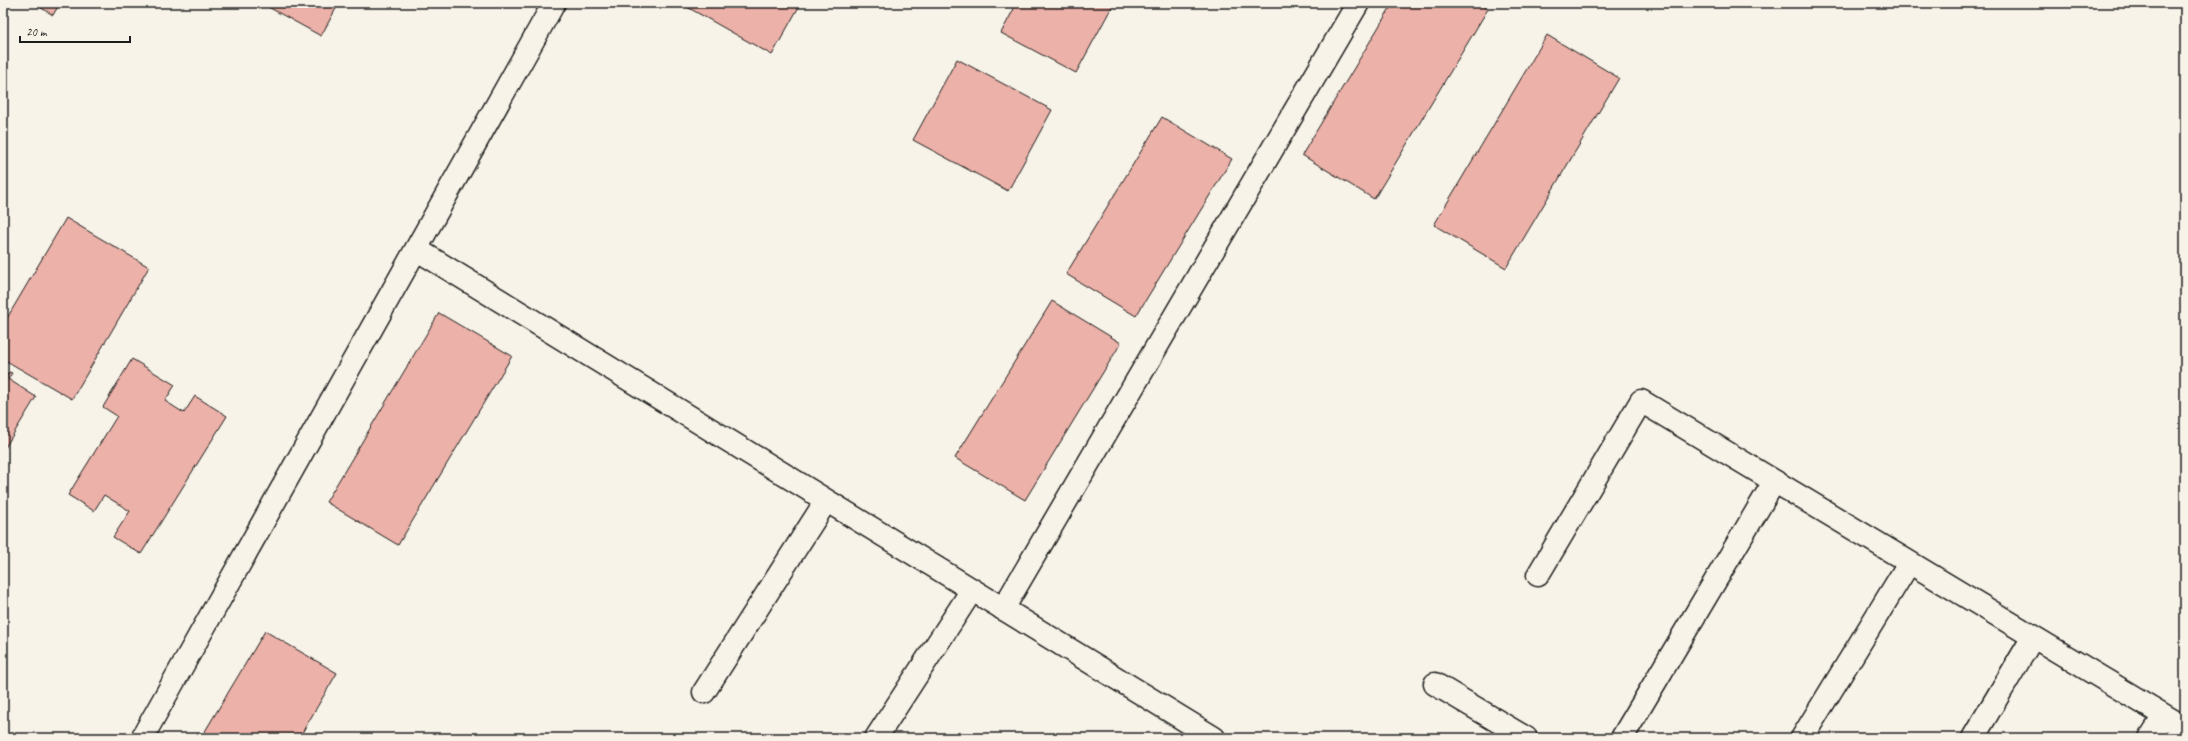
<svg xmlns="http://www.w3.org/2000/svg" width="2188" height="741" font-family="Caveat,sans-serif">
  <style>
    .building { fill: #ecb1a8; stroke: #1c1c1c }
    .lines { fill: none; stroke-linecap: round; stroke-linejoin: round }
    .street-casing { stroke: #1c1c1c; stroke-width: 25 }
    .secondary-casing { stroke: #1c1c1c; stroke-width: 25 }
    .street { stroke: #f7f3e8; stroke-width: 22 }
    .secondary { stroke: #f7f3e8; stroke-width: 22 }
  </style>
  <rect width="100%" height="100%" fill="#f7f3e8"/>
  <filter id="ink" filterUnits="userSpaceOnUse"><feTurbulence type="fractalNoise" baseFrequency=".025" numOctaves="2"/><feDisplacementMap in="SourceGraphic" scale="8" xChannelSelector="R" yChannelSelector="G"/><feConvolveMatrix kernelMatrix="1 2 1 2 8 2 1 2 1" color-interpolation-filters="sRGB"/></filter>
  <g filter="url(#ink)">
    <path class="building" d="M33,3H60L53,15Z
      M261,3H339L321,36Z
      M680,3H801L772,55Z
      M1017,3H1114L1076,73L1001,33Z
      M1393,3H1477L1488,9L1374,199L1302,155Z
      M1547,35L1619,78L1506,268L1434,225Z
      M957,59L1052,110L1008,191L913,140Z
      M1162,117L1232,159L1136,316L1066,274Z
      M66,218L149,267L72,399L3,359V325Z
      M1052,301L1121,343L1025,500L955,458Z
      M439,313L512,356L398,545L326,502Z
      M132,359L175,385L165,401L184,413L195,396L227,416L141,554L113,537L130,511L104,495L94,511L68,495L117,416L103,407Z
      M9,372L12,373L8,379L36,397L3,451V382Z
      M265,631L337,673L299,738H201Z"/>
    <g class="lines">
      <defs>
        <path id="street" d="M1538,575L1641,401L2185,728
          M1003,609L1358,3
          M1435,684L1526,738
          M704,692L826,501
          M876,738L972,590
          M1622,738L1774,482
          M1802,738L1909,563
          M1973,738L2033,637
          M2150,738L2164,716"/>
        <path id="secondary" d="M416,249L1214,738
          M142,738L554,3"/>
      </defs>
      <use href="#street" class="street-casing"/>
      <use href="#secondary" class="secondary-casing"/>
      <use href="#street" class="street"/>
      <use href="#secondary" class="secondary"/>
    </g>
  </g>
  <rect width="2188" height="741" fill="none" stroke="#f7f3e8" stroke-width="16"/>
  <rect x="8" y="8" width="2172" height="725" fill="none" stroke="#1c1c1c" stroke-width="1.5" filter="url(#ink)"/>
  <path d="M20 36v6h110v-6" fill="none" stroke="#1c1c1c" stroke-width="2"/>
  <text x="26" y="36" font-size="12" fill="#1c1c1c" stroke="#f7f3e8" stroke-width="3" paint-order="stroke">20 m</text>
</svg>
